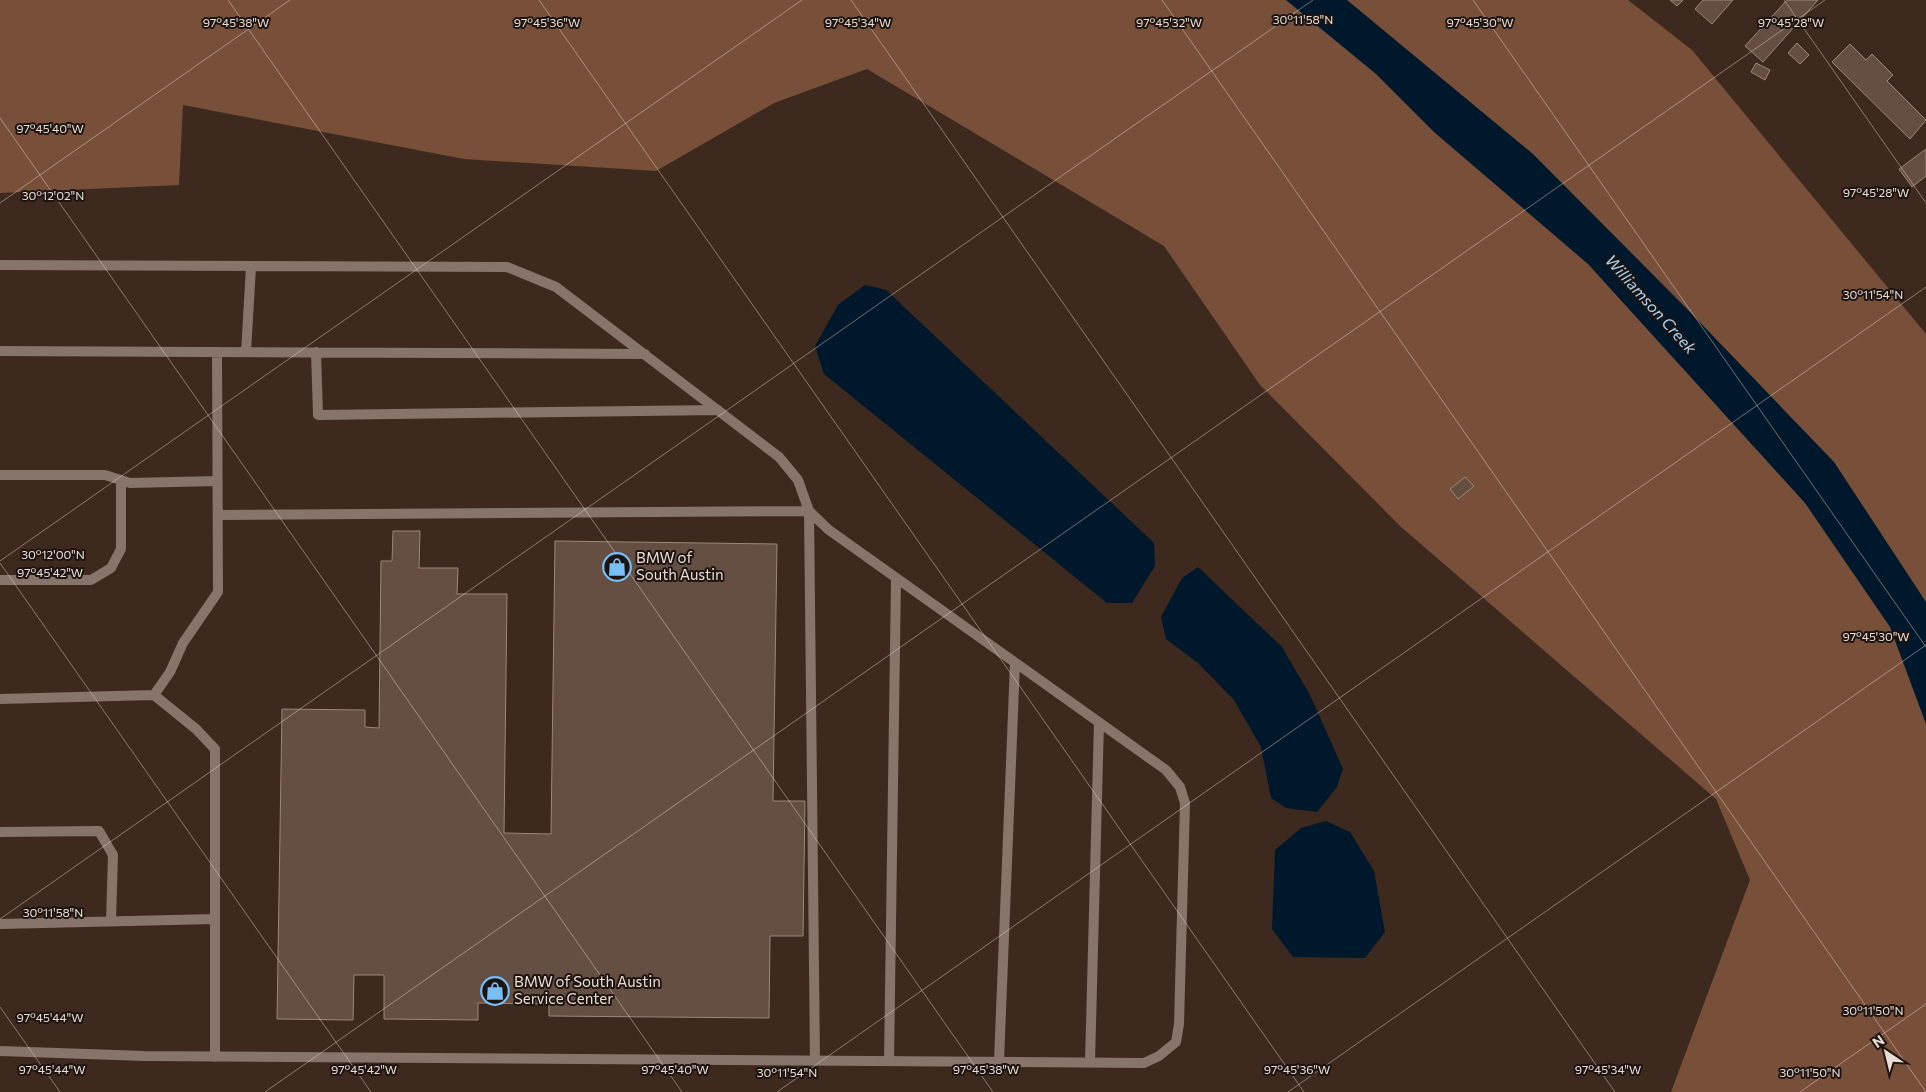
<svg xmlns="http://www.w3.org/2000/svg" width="1926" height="1092" font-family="Commissioner,sans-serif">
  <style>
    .forest { fill: #78503a }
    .water { fill: #00182b }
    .building { fill: #654e42; stroke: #9f8678 }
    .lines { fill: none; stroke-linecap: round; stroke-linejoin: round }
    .lane { stroke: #87746a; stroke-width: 10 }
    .ticks { fill: none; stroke: #ebddd6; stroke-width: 1; stroke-opacity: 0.45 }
    .labels { text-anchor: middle; stroke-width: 4; stroke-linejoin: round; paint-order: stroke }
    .poi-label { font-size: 15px; fill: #ebddd6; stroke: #1e1510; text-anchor: start }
    .water-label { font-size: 16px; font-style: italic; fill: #a4d5fc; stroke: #1e1510 }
    .ticks-label { font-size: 12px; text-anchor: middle; fill: #ebddd6; stroke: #1e1510; stroke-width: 4; stroke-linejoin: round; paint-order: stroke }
  </style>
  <rect width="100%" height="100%" fill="#3e291e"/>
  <path class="forest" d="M0,0H1628L1692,50L1926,334V1092H1671L1750,880L1716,799L1400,526L1260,385L1164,246L867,69L774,103L656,171L464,159L183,105L179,185L0,193Z"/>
  <path class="water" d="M1286,0H1347L1533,154L1690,312L1834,462L1926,602V724L1890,627L1805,503L1588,264L1434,132L1376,74Z
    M865,285L886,290L1154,543L1155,566L1132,603H1107L824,374L815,346L838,305Z
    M1198,567L1282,647L1310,695L1343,769L1337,787L1317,812L1286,808L1271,798L1261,747L1234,700L1198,663L1166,639L1161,617L1182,578Z
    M1326,821L1350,832L1374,871L1385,932L1365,958L1293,957L1272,929L1275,850L1301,828Z"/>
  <path class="building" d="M1670,0H1683L1677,6Z
    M1703,0H1733L1712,24L1695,9Z
    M1787,0H1818L1763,62L1745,46Z
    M1797,43L1809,55L1800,64L1788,53Z
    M1850,44L1866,60L1872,54L1893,75L1887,81L1926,120L1910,139L1832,62Z
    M1756,63L1770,70L1765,80L1751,72Z
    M1926,149V176L1912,187L1899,169Z
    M1465,477L1474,486L1458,499L1450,489Z
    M393,531H420L419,568H458L457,594H507L504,833L551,834L555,541L777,544L773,801H805L803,936H770L769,1018L549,1016V1004L478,1003V1020L384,1019V975H354L353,1020L277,1019L282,709L365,710V727L379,728L381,561H392Z"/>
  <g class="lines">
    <path class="lane" d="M0,265L507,267L556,287L779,457L798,480L809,511L829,530L1166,770L1180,787L1185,803L1179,1024L1176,1042L1159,1056L1144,1063L144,1056L0,1051
      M0,351L645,354
      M246,352L251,267
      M316,352L318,415L718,410
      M0,475H105L130,483L217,481
      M218,515L809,511L815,1060
      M0,580H91L111,568L121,549V480
      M154,695L196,729L215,749V1057
      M0,699L154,695L170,672L183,643L218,592L217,352
      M0,832L99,831L113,855L111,921
      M0,924L215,919
      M889,1061L896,578
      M999,1061L1015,663
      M1090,1062L1099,722"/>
  </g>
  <path class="ticks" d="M228,0L993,1092M539,0L1304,1092M851,0L1615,1092M1162,0L1926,1092M1473,0L1926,647M1784,0L1926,203M0,118L682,1092M0,203L290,0M0,561L802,0M0,563L371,1092M0,919L1313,0M0,1007L60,1092M265,1092L1825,0M777,1092L1926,287M1288,1092L1926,645M1800,1092L1926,1004"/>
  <defs>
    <symbol id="shop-ring" viewBox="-11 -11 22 22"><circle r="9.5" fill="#1e1510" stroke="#78bff7" stroke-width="1.5"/><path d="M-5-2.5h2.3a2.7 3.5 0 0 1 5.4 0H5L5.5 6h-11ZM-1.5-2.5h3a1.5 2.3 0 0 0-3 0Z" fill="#78bff7"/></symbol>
  </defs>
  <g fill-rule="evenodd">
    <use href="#shop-ring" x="601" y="551" width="32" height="32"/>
    <use href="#shop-ring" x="479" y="975" width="32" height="32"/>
  </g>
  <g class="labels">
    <g class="poi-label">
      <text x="636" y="563">BMW of<tspan x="636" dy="17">South Austin</tspan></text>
      <text x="514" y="987">BMW of South Austin<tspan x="514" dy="17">Service Center</tspan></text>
    </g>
    <g class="water-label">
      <text transform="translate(1651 304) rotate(48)" y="6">Williamson Creek</text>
    </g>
  </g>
  <g class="ticks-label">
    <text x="1303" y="24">30°11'58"N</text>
    <text x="858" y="27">97°45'34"W</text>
    <text x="1169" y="27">97°45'32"W</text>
    <text x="236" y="27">97°45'38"W</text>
    <text x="547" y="27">97°45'36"W</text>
    <text x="1480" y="27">97°45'30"W</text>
    <text x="1791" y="27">97°45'28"W</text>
    <text x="50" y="133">97°45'40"W</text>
    <text x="1876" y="197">97°45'28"W</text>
    <text x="53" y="200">30°12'02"N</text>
    <text x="1873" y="299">30°11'54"N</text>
    <text x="53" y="559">30°12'00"N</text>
    <text x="50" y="577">97°45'42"W</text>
    <text x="1876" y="641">97°45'30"W</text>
    <text x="53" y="917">30°11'58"N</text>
    <text x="1873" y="1015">30°11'50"N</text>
    <text x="50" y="1022">97°45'44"W</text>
    <text x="52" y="1074">97°45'44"W</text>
    <text x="364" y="1074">97°45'42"W</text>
    <text x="675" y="1074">97°45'40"W</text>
    <text x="986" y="1074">97°45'38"W</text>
    <text x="1297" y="1074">97°45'36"W</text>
    <text x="1608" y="1074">97°45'34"W</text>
    <text x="787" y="1077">30°11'54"N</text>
    <text x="1810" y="1077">30°11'50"N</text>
  </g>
  <g transform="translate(1886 1052) rotate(325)" stroke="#1e1510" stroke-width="4" paint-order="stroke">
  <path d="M0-4L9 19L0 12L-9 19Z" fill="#ebddd6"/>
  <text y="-8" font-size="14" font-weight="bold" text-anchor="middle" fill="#ebddd6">N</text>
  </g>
</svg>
